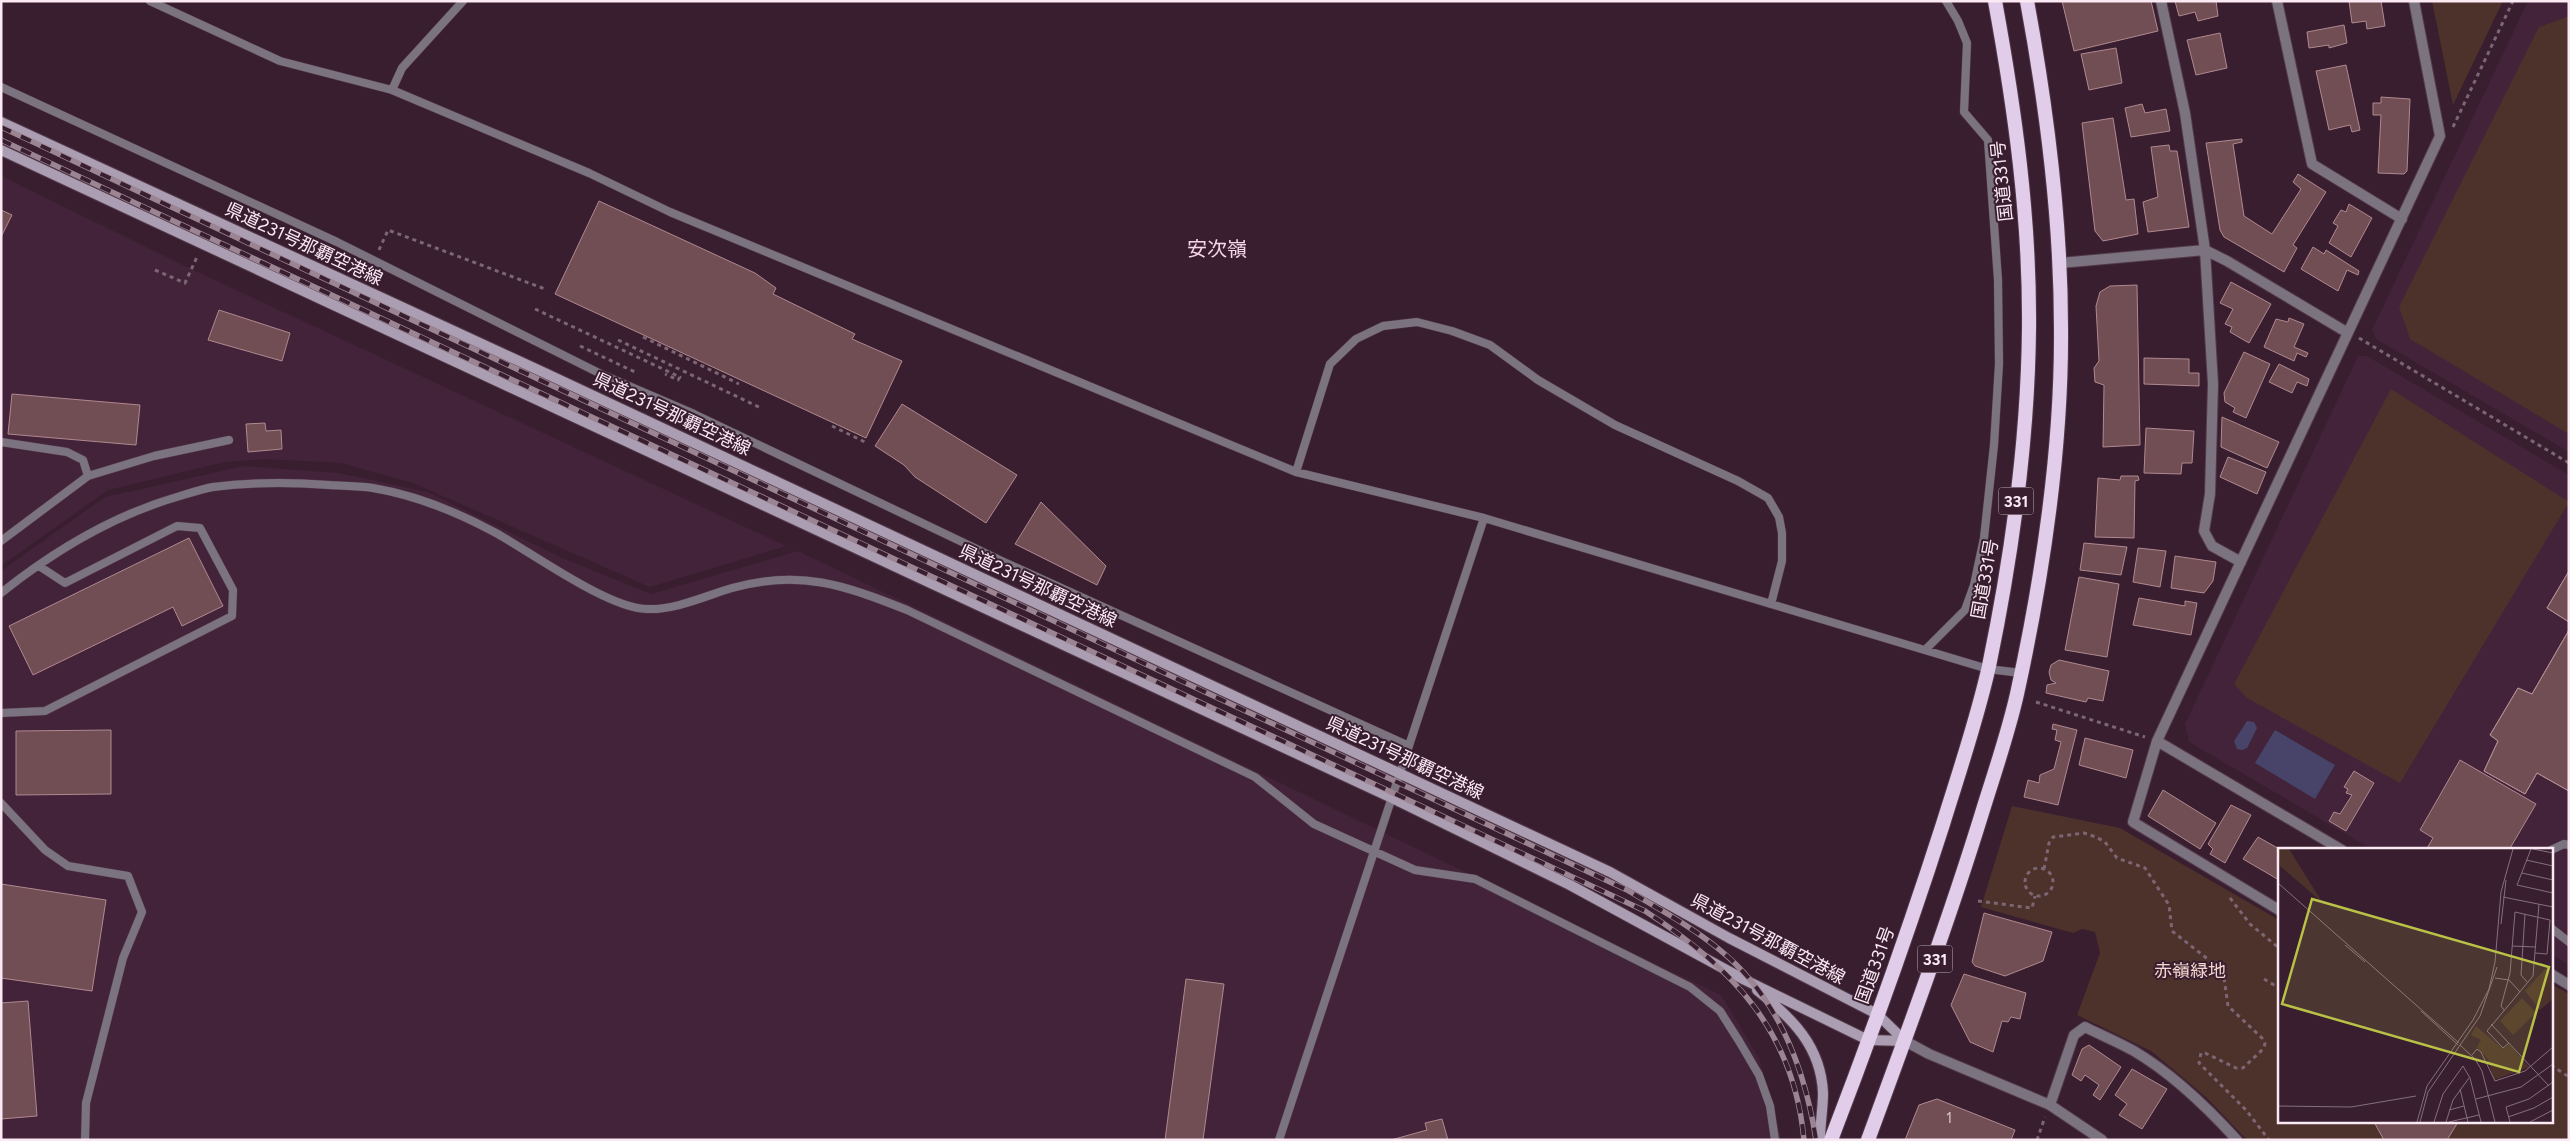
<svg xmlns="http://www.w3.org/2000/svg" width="2570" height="1141" font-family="Figtree,'Noto Sans JP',sans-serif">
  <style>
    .built { fill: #432339 }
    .green { fill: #4d312b }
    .water { fill: #484469 }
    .building { fill: #714e54; stroke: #b08990 }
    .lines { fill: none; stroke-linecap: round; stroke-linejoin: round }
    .service-casing { stroke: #533a4b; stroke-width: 9 }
    .minor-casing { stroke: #533a4b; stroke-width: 12 }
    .tertiary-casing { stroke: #533a4b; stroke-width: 12 }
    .secondary-casing { stroke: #533a4b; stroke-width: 12 }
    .trunk-casing { stroke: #533a4b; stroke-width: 16 }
    .path { stroke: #7d6674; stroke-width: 3; stroke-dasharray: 4 4; stroke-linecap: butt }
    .service { stroke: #7c7380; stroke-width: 8 }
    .minor { stroke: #7c7380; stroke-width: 10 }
    .tertiary { stroke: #7c7380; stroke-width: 10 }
    .secondary { stroke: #ab9db2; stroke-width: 10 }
    .trunk { stroke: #e1cdea; stroke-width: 14 }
    .rail-casing { stroke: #9b8593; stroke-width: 5.5 }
    .rail { stroke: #381e2f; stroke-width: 4; stroke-dasharray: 11; stroke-linecap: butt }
    .labels { text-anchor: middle; stroke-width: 4; stroke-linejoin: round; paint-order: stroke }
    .number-label { font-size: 15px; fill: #d8c2cc }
    .shield { fill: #381e2f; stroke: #c0acb9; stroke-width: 1 }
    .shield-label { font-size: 16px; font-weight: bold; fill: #fbe9f4 }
    .street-label { font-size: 18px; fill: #fbe9f4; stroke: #381e2f }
    .park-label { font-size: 18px; fill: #f5d6ce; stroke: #381e2f }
    .quarter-label { font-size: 20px; fill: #f8d5ea; stroke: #381e2f }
    .inset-road { fill: none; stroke: #866f7e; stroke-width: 1 }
    .view { fill: #b9c146; fill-opacity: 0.15; stroke: #b9c146; stroke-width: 2.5 }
    .inset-edge { fill: none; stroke: #fbe9f4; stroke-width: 2.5 }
  </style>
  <rect width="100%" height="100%" fill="#381e2f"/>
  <path class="built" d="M2528,1H2569V452L2376,339L2372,330Z
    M1,176L187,267L786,546L650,587L413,483L341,463L265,459L225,462L108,490L1,566Z
    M2358,356H2367L2569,475V965L2551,954V850H2373L2189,742L2185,724Z
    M244,466L339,473L428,492L560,557L651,594L798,551L1721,995L1759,1058L1782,1140H1V571L105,497Z"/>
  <path class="green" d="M2432,1H2503L2453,105Z
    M2569,16V434L2410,339L2399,307L2539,27Z
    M2391,389L2569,502L2400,783L2247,698L2234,684Z
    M2012,806L2120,828L2279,920V1122H2551V984L2569,994V1140H2247L2207,1098L2151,1051L2077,1015L2100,953L2095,932L2082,929L2073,933L1981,907Z"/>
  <path class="water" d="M2247,721L2254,722L2257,728L2247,748L2242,750L2237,749L2234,741Z
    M2275,730L2335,765L2315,799L2255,763Z"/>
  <path class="building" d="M2062,1H2151L2158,31L2074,51Z
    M2175,1H2216L2218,16L2198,21L2195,12L2179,16Z
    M2349,1H2381L2385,26L2367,29L2366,21L2352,23Z
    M2344,25L2347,43L2329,48V45L2309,48L2307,32Z
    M2220,33L2227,68L2196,75L2187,40Z
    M2116,48L2122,83L2089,90L2081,54Z
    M2346,65L2360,130L2352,132L2350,125L2329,130L2316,71Z
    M2381,97L2410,99L2407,171L2404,174L2378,173L2381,115H2373V103H2381Z
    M2142,104L2145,113L2166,109L2170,131L2131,137L2125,108Z
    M2113,118L2126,200L2134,199L2138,234L2103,241L2095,231L2082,123Z
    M2242,139V142L2233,144L2244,216L2272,234L2301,189L2293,182L2298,174L2326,192L2293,245L2297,248L2284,272L2224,237L2220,230L2206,143Z
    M2169,145L2170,151H2177L2189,227L2148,232L2143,202L2158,197L2151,147Z
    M599,201L755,273L776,288L773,294L855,334L852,339L902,361L866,438L555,294Z
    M2349,204L2372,218L2351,257L2329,243L2338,226L2333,223L2341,210L2346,212Z
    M1,210L12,215L1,237Z
    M2313,247L2324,254L2326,250L2359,271L2358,275L2347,270L2338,291L2301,269Z
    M2231,282L2271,304L2249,343L2230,332L2232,327L2225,324L2233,309L2220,303Z
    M2137,285L2140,445L2103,447L2104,385L2095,382L2094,368L2099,361L2096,306L2100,292L2110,286Z
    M219,310L290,333L282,361L208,340Z
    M2289,318L2304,324L2294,347L2308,353L2306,357L2297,353L2294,361L2264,347L2276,319L2288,322Z
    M2244,352L2270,364L2246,418L2233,412L2235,408L2225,402L2224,393Z
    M2144,358L2189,359V373H2199V386L2144,384Z
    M2279,364L2309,379L2307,386L2297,382L2292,393L2269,382Z
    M12,394L140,405L136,445L8,434Z
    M902,404L1017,475L986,523L915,477L904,465L875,446Z
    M2222,417L2279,442L2267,468L2221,447Z
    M265,423L266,431L281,430L282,449L248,452L246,424Z
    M2146,428L2194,431L2192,463H2182L2181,474L2144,473Z
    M2228,457L2266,472L2257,494L2220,477Z
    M2121,476H2138L2139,480L2135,481L2134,538L2095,537L2098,478L2120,480Z
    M1041,502L1106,566L1097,585L1015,544Z
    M189,538L223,606L182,626L173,607L33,675L9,626Z
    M2084,543L2127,547L2121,575L2080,570Z
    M2138,548L2166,551L2160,587L2133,582Z
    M2175,556L2216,562L2213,581L2204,593L2171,588Z
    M2569,571V622L2547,608Z
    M2569,571V622L2547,608Z
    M2079,577L2119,584L2107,657L2065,650Z
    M2139,598L2185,606V601L2197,603L2191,635L2133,625Z
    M2569,630V791L2537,773L2525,794L2484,771L2498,741L2490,735L2518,688L2532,694Z
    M2569,630V791L2537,773L2525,794L2484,771L2498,741L2490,735L2518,688L2532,694Z
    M2059,660L2109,671L2103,701L2088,698L2086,702L2046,693L2047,685L2056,683L2051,680L2049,672L2051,665Z
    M2053,724L2077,730L2058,805L2024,797L2028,780L2039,783L2040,775L2054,769L2061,742L2055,740L2057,730L2052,729Z
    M111,730V794L16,795V731Z
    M2085,738L2133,750L2126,778L2079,765Z
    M2460,760L2536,804L2509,850H2426L2433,838L2420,830Z
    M2354,771L2374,783L2346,831L2329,821L2334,812L2340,814L2352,795L2346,793L2348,789L2344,787Z
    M2163,790L2216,823L2200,849L2148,816Z
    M2231,805L2251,815L2225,863L2210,854L2213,849L2208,844Z
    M2258,837L2281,850H2279V880L2243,859Z
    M1,884L106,900L92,991L1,978Z
    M1984,913L2052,932L2043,961L2005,976L1975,966L1972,962Z
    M1964,974L2026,993L2020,1019L2011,1017L2008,1022L2002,1021L1993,1052L1970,1042L1951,1005Z
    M1186,979L1224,984L1203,1140H1165Z
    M28,1001L37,1116L1,1119V1003Z
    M2089,1045L2121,1067L2100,1100L2093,1095L2099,1085L2085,1075L2081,1081L2072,1075L2082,1049Z
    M2132,1069L2167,1089L2142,1129L2119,1115L2127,1104L2115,1095Z
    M1937,1099L2015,1130L2011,1140H1905L1919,1105Z
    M1442,1119L1448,1140H1391L1427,1130L1425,1123Z
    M2374,1122H2458L2447,1140H2384Z"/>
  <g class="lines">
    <defs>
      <path id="service" d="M150,1L280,61L392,90L589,173L670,212L1296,472L1484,518L1988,669L2021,673
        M1,87L337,242L603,375L694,414L1004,562L1409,746
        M392,90L402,68L463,1
        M1,442L67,452L83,460L88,476L154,456L229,440
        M1296,472L1330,364L1356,339L1383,326L1417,322L1452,331L1490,345L1538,380L1615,425L1738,481L1768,498L1779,517L1782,533V561L1771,604
        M1,541L88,476
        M1,593C55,550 113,515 180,496C190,493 202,489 213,487C251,482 290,482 329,485C344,486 359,486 373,488C415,495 459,513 496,533C532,553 609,609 647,609C676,610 705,596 732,588C800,569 844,585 907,610L1255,777L1314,824L1415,870L1475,879L1690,987L1720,1011L1739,1041L1759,1075L1770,1106L1775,1140
        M1926,649L1965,610L1974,585L1984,538L1994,445L1999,364L1998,280L1988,140L1964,112L1967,43L1958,21L1946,1
        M1,713L45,711L232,616L233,590L200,528L177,526L65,583L39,566
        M1,803L45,850L68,866L128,876L142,912L123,958L86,1103L85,1140
        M2551,850L2564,844L2569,845
        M2551,928L2569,942
        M1279,1140L1484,518"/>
      <path id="minor" d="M2161,1L2185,113L2205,250L2213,384L2210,494L2204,531L2212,546L2241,562
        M2277,1L2312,164L2402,219
        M2060,263L2205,250L2227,261L2348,333
        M2157,741L2342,850
        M2279,910L2133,822L2157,741L2440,136L2414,1
        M2551,974L2569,985
        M2050,1105L2074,1035L2085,1027C2101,1035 2118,1042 2134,1051C2173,1074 2206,1106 2237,1140"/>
      <path id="tertiary" d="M1905,1041L1929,1054L2050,1105L2102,1140"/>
      <path id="secondary" d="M1,122L547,374L1610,872L1729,938L1877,1014L1905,1041
        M1,150L1392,798L1570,885L1743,979L1868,1040L1905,1041
        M1757,990C1792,1018 1821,1046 1823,1093C1823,1109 1820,1124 1820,1140"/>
      <path id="trunk" d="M1831,1140C1871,1036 1909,930 1943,824C1959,772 1977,720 1989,666C2012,555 2028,441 2029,328C2030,218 2015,110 1995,1
        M1868,1140C1908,1031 1948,923 1982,813C1994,774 2008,734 2017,694C2043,575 2062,451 2061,328C2061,218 2047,109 2027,1"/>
    </defs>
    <use href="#service" class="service-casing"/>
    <use href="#minor" class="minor-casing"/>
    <use href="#tertiary" class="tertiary-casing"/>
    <use href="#secondary" class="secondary-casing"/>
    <use href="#trunk" class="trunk-casing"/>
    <path class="path" d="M2453,127L2513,1
      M379,250L388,230L545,289
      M155,270L185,283L197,257
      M535,309L680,377L678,380L665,374
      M643,337L739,384
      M2359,338L2569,463
      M618,340L761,408
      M580,346L637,373
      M832,426L867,443
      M2036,702L2145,737
      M2025 882a14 14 0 1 1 28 0a14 14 0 1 1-28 0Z
      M2044,869L2049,843L2053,837L2084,833L2096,837L2105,842L2117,858L2145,868L2169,905L2172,931L2223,971L2228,1006L2262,1038L2265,1044L2263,1049L2243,1068H2236L2205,1053H2201L2199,1063L2246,1110L2269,1140
      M2230,898L2250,924L2279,948
      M1978,901L2032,908L2035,896
      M2264,979L2279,988
      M2551,1065L2569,1077
      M2037,1140L2045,1117"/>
    <use href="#service" class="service"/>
    <use href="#minor" class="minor"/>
    <use href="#tertiary" class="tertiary"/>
    <use href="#secondary" class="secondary"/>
    <use href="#trunk" class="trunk"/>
    <defs>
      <path id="rail" d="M1,127L1627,890C1659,909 1692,927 1720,950C1778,997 1805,1069 1816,1140
        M1,140L1645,911C1732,967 1794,1031 1804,1140"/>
    </defs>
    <use href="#rail" class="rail-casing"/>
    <use href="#rail" class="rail"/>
  </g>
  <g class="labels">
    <g class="number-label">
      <text x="1949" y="1123">1</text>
    </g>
    <g class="shield">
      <rect x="1998.5" y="487.5" width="35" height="27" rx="4"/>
      <rect x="1917.5" y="945.5" width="35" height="27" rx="4"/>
    </g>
    <g class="shield-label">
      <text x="2016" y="507">331</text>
      <text x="1935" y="965">331</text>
    </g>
    <g class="street-label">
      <text transform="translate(2002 181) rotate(-96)" y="6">国道331号</text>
      <text transform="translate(304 244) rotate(25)" y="6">県道231号那覇空港線</text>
      <text transform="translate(672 414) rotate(25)" y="6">県道231号那覇空港線</text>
      <text transform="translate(1985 579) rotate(-80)" y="6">国道331号</text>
      <text transform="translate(1038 586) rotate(25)" y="6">県道231号那覇空港線</text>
      <text transform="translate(1405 758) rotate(25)" y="6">県道231号那覇空港線</text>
      <text transform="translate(1768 939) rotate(28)" y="6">県道231号那覇空港線</text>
      <text transform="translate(1875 965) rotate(-70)" y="6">国道331号</text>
    </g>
    <g class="park-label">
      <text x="2190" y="977">赤嶺緑地</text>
    </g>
    <g class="quarter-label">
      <text x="1217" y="256">安次嶺</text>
    </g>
  </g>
  <g transform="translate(2278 848)">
    <rect width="275" height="275" fill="#381e2f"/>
    <path d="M0,1H11L44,54L2,18ZM272,120L275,151L262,162L247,143L267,121ZM244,150L258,165L235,187L222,173ZM198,178L225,201L231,196L251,219L216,232L209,210L199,199L203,192L193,187Z" fill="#4d312b"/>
    <path class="inset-road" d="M253,1L239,37L275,45M255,1L275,5M248,12L275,18M244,25L275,32M0,35L181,195M225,49L275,59M247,66L243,127L249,134M223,76L228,32M67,97L87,114M234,98L257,99M217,130L231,132L242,144M226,162L223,158L232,125L237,64L272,72L269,106L257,105M143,163L180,197M213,176L271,238M231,195L225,200L209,183L255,128L261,56M182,197L197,211L204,223L217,274M194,207L199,201L203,204L217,233L247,223L275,199M182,241L190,274M198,251L243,239L275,216M0,258L73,259L138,248M171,262L186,258M230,269L256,260L275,249M139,274L149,238L195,172L211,141L217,114L223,44L235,1M142,274L150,244L202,168L219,119M156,274L165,246L185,218L192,230L203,274M168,274L175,252L191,230M171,274L201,267M232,274L228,259L251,251L275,234M252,274L275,262"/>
    <path class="view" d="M34,51L271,119L241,224L4,156Z"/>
    <rect width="275" height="275" class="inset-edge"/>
  </g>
  <rect width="2570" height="1141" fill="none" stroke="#fbe9f4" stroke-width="5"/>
</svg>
